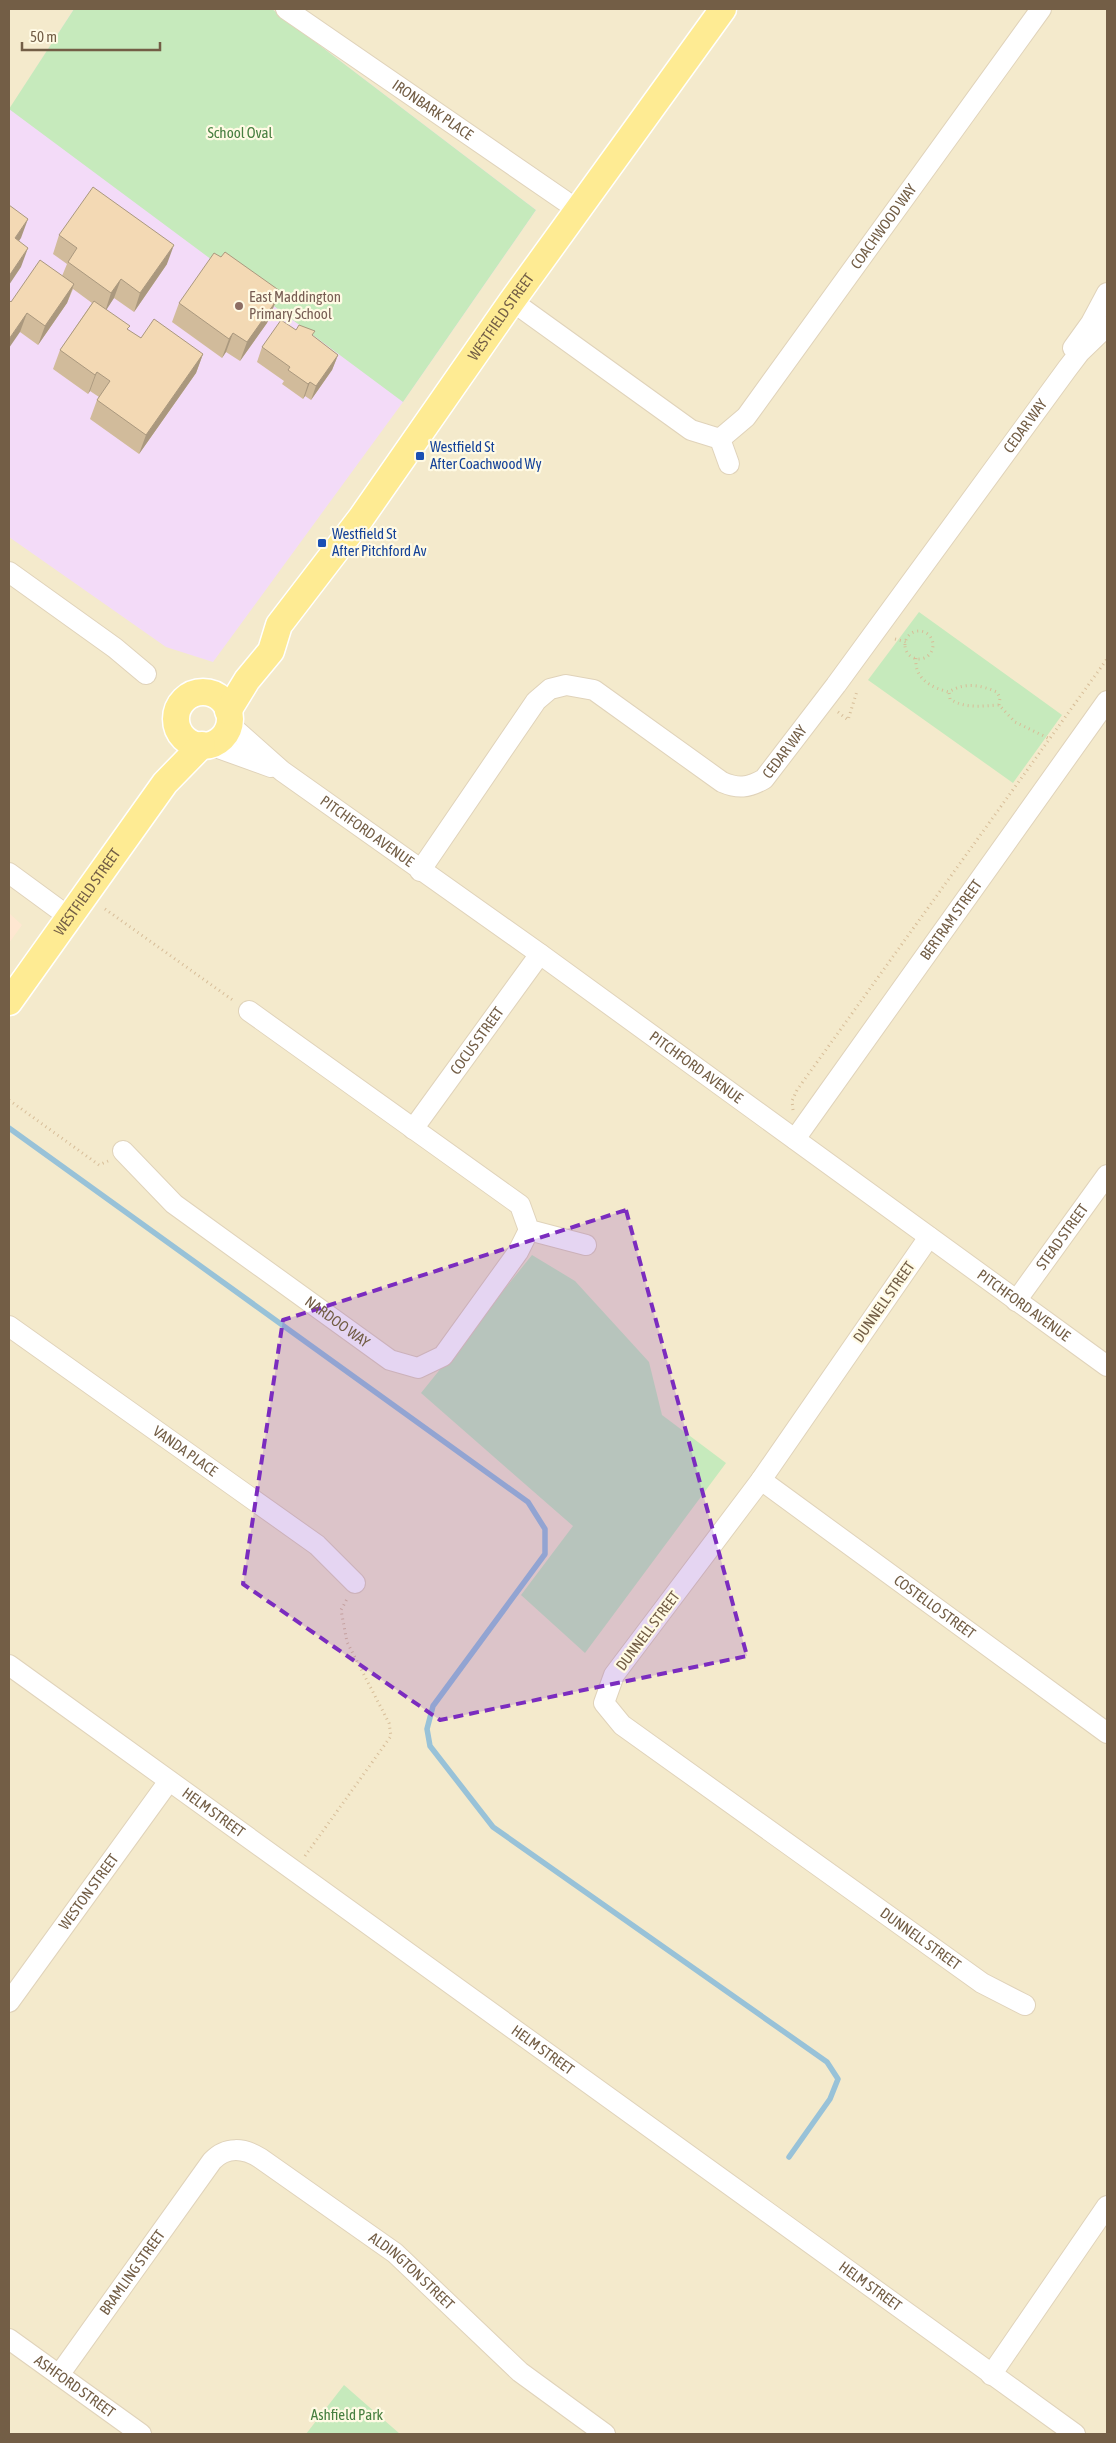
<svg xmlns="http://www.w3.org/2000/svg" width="1116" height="2443" font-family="'Asap Condensed',sans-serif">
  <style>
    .residential { fill: #f4eacc }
    .commercial { fill: #fee7d1 }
    .education { fill: #f3dbf8 }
    .green { fill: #c6eabc }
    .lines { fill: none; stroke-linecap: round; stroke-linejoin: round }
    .stream { stroke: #98c2d8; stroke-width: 5.5 }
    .minor-casing { stroke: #e0d3ba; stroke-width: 22 }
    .major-casing { stroke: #fff; stroke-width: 29 }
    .path { stroke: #d7bd98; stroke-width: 3; stroke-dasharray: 1 4; stroke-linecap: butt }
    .minor { stroke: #fff; stroke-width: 20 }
    .major { stroke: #feeb93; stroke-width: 26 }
    .wall { fill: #d1bb9b }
    .shaded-wall { fill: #aa987e }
    .building { fill: #f3d9b4; stroke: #aa987e }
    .marked { fill: #7b2cbf; fill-opacity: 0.2; stroke: #7b2cbf; stroke-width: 4; stroke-dasharray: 10 6; stroke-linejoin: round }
    .education-dot { fill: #8d6e63; stroke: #fffae4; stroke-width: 2 }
    .transit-dot { fill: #1a4fb4; stroke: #fffae4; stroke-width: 2 }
    .labels { text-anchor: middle; stroke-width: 4.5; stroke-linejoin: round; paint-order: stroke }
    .street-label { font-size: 15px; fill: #735e46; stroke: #fffae4 }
    .park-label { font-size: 15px; fill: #477f40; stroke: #fffae4 }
    .education-label { font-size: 15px; fill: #785e54; stroke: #fffae4; text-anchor: start }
    .transit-label { font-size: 15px; fill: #164399; stroke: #fffae4; text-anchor: start }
  </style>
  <rect width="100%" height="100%" fill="#fdf7de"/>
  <path class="residential" d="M9,9H1107V2434H9Z"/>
  <path class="commercial" d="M9,913L22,925L9,943Z"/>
  <path class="education" d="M74,9H272L536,210L403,402L213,662L166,647L9,537V110Z"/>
  <path class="green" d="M74,9H272L536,210L403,402L9,109Z
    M919,612L1062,715L1013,783L868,680Z
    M532,1255L575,1281L649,1362L662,1415L726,1463L585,1653L521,1595L573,1526L421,1393Z
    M344,2385L400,2434H306Z"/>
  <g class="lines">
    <path class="stream" d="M9,1128L528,1502L545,1529V1554L433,1706L427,1729L430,1746L493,1827L827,2062L838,2079L830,2099L789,2157"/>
    <defs>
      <g id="minor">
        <path id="s1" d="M286,9L578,210"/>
        <path id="s2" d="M512,301L691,430L720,439L746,417L1041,9"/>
        <path d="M1073,348L1091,323L1107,293"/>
        <path d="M720,439L729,464"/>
        <path d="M9,572L115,648L146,674"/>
        <path id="s3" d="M229,724L282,771L540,954L1107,1366"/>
        <path d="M210,745L271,767"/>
        <path id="s4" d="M420,871L536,701L550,689L566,685L594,690L722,782C738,789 748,788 764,779L836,685L1067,369L1080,352L1107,326"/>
        <path d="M9,873L69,917"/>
        <path d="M249,1011L520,1205L529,1230L586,1245"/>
        <path id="s5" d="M413,1129L540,954"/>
        <path id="s6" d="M795,1139L1107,701"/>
        <path id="s7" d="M123,1151L174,1204L390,1360L418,1368L443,1356L518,1252L529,1230"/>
        <path id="s8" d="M929,1237L761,1480L614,1675L604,1703L622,1725L982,1983L1025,2005"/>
        <path id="s9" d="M1016,1301L1107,1175"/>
        <path id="s10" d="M9,1326L317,1545L355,1583"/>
        <path id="s11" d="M761,1480L1107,1733"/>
        <path id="s12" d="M9,1665L1075,2434"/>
        <path id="s13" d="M9,2002L169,1781"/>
        <path id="s14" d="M9,2339L141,2434"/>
        <path id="s15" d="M59,2375L212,2161C226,2146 244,2148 260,2158L395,2253L520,2372L605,2434"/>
        <path d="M991,2375L1107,2206"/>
      </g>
      <g id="major">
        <circle cx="203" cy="719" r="27"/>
        <path id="s16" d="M228,711L247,680L271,651L279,625L361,518L512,301L723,9"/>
        <path id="s17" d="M9,1002L165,783L202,745"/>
      </g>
    </defs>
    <use href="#minor" class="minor-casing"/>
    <use href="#major" class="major-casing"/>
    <path class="path" d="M905 645a14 14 0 1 1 28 0a14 14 0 1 1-28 0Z
      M895,639L906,642
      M916,658C914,679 932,688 949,692
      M999,705L1000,698L997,692C981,685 964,682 949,692L950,699C965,709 982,706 999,705L1015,722L1050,739
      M838,712L848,720L857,691
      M105,909L234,1001
      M9,1100L99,1165L108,1161
      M793,1110L792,1101L797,1090L1107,659
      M305,1856L391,1736L389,1723L347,1642L341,1610L347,1599"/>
    <use href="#minor" class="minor"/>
    <use href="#major" class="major"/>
  </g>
  <path class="wall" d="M59,235L167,264L134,312L114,298L106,309L128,330L141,338L203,354L196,373L139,454L90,419L97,400L99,397L90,391L88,394L53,369L60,350L92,303L73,289L67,303L38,345L20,332L11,302L62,276L67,264L53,254Z
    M221,257L280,291L267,323L240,361L226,352L222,358L172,322L179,303Z
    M296,330L313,336L338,355L332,370L311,400L305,396L303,399L282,384L284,381L257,362L262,347Z"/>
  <path class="shaded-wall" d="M28,219L21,238L9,256L15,238Z
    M174,245L167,264L134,312L140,293Z
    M28,248L21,267L9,285V276Z
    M121,279L114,298L105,312L111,293Z
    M74,284L67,303L38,345L45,326Z
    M280,291L267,323L240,361L247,342L271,302Z
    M27,313L20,332L9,348V339Z
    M233,333L226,352L222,358L229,339Z
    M203,354L196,373L139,454L146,435Z
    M338,355L332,370L311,400L316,386Z
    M97,372L90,391L88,394L95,375Z
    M310,382L305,396L303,399L308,384Z"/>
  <path class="building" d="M93,187L174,245L140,293L121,279L111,293L68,262L77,248L59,235Z
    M9,205L28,219L15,238L28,248L9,276Z
    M225,252L280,291L271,302L274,304L247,342L233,333L229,339L179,303L214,253L221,257Z
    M40,260L74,284L45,326L27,313L9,339V300L11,302Z
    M94,301L130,326L127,329L141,338L154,319L203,354L146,435L97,400L110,381L97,372L95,375L60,350Z
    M281,320L296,330L299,325L315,331L312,335L338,355L316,386L310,382L308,384L288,370L290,367L262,347Z"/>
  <path class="marked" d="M626,1210L747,1656L440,1720L243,1584L283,1320Z"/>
  <circle class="education-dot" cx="239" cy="306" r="5"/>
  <g class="transit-dot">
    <rect x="415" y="451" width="10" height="10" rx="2.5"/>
    <rect x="317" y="538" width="10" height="10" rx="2.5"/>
  </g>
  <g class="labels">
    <g class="street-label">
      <text dy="5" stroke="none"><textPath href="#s1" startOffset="178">IRONBARK PLACE</textPath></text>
      <text dy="5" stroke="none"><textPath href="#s2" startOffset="520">COACHWOOD WAY</textPath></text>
      <text dy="5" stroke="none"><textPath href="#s16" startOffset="481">WESTFIELD STREET</textPath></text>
      <text dy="5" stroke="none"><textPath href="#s4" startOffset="910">CEDAR WAY</textPath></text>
      <text dy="5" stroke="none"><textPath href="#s4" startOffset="505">CEDAR WAY</textPath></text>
      <text dy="5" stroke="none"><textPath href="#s3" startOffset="175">PITCHFORD AVENUE</textPath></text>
      <text dy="5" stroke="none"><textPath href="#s17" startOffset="135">WESTFIELD STREET</textPath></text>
      <text dy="5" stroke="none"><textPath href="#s6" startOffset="269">BERTRAM STREET</textPath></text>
      <text dy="5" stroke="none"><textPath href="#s5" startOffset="109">COCUS STREET</textPath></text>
      <text dy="5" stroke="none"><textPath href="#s3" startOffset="580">PITCHFORD AVENUE</textPath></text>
      <text dy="5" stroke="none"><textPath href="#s9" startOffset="79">STEAD STREET</textPath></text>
      <text transform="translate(884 1302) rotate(-55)" y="5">DUNNELL STREET</text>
      <text dy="5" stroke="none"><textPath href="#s3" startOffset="985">PITCHFORD AVENUE</textPath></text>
      <text dy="5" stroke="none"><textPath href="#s7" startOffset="275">NARDOO WAY</textPath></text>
      <text dy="5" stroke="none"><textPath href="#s10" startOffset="216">VANDA PLACE</textPath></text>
      <text dy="5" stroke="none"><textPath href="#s11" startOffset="215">COSTELLO STREET</textPath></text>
      <text transform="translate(648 1631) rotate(-53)" y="5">DUNNELL STREET</text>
      <text dy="5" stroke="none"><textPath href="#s12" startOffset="252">HELM STREET</textPath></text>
      <text dy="5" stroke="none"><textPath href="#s13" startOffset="136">WESTON STREET</textPath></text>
      <text dy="5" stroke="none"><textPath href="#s8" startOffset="965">DUNNELL STREET</textPath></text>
      <text dy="5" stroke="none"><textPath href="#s12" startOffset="658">HELM STREET</textPath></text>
      <text dy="5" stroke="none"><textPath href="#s15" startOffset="126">BRAMLING STREET</textPath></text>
      <text dy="5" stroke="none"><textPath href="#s15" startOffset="505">ALDINGTON STREET</textPath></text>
      <text dy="5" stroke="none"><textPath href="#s12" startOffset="1062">HELM STREET</textPath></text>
      <text dy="5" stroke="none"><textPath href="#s14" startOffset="81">ASHFORD STREET</textPath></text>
    </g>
    <g class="park-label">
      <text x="240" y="138">School Oval</text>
      <text x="347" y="2420">Ashfield Park</text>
    </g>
    <g class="education-label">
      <text x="249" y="302">East Maddington<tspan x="249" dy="17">Primary School</tspan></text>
    </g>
    <g class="transit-label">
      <text x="430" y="452">Westfield St<tspan x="430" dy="17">After Coachwood Wy</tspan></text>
      <text x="332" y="539">Westfield St<tspan x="332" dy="17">After Pitchford Av</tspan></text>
    </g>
  </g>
  <rect width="1116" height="2443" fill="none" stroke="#735e46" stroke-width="20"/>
  <path d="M22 42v8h138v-8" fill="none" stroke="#735e46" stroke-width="2.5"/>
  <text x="30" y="42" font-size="15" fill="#735e46" stroke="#fffae4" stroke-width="4" paint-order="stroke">50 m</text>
</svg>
